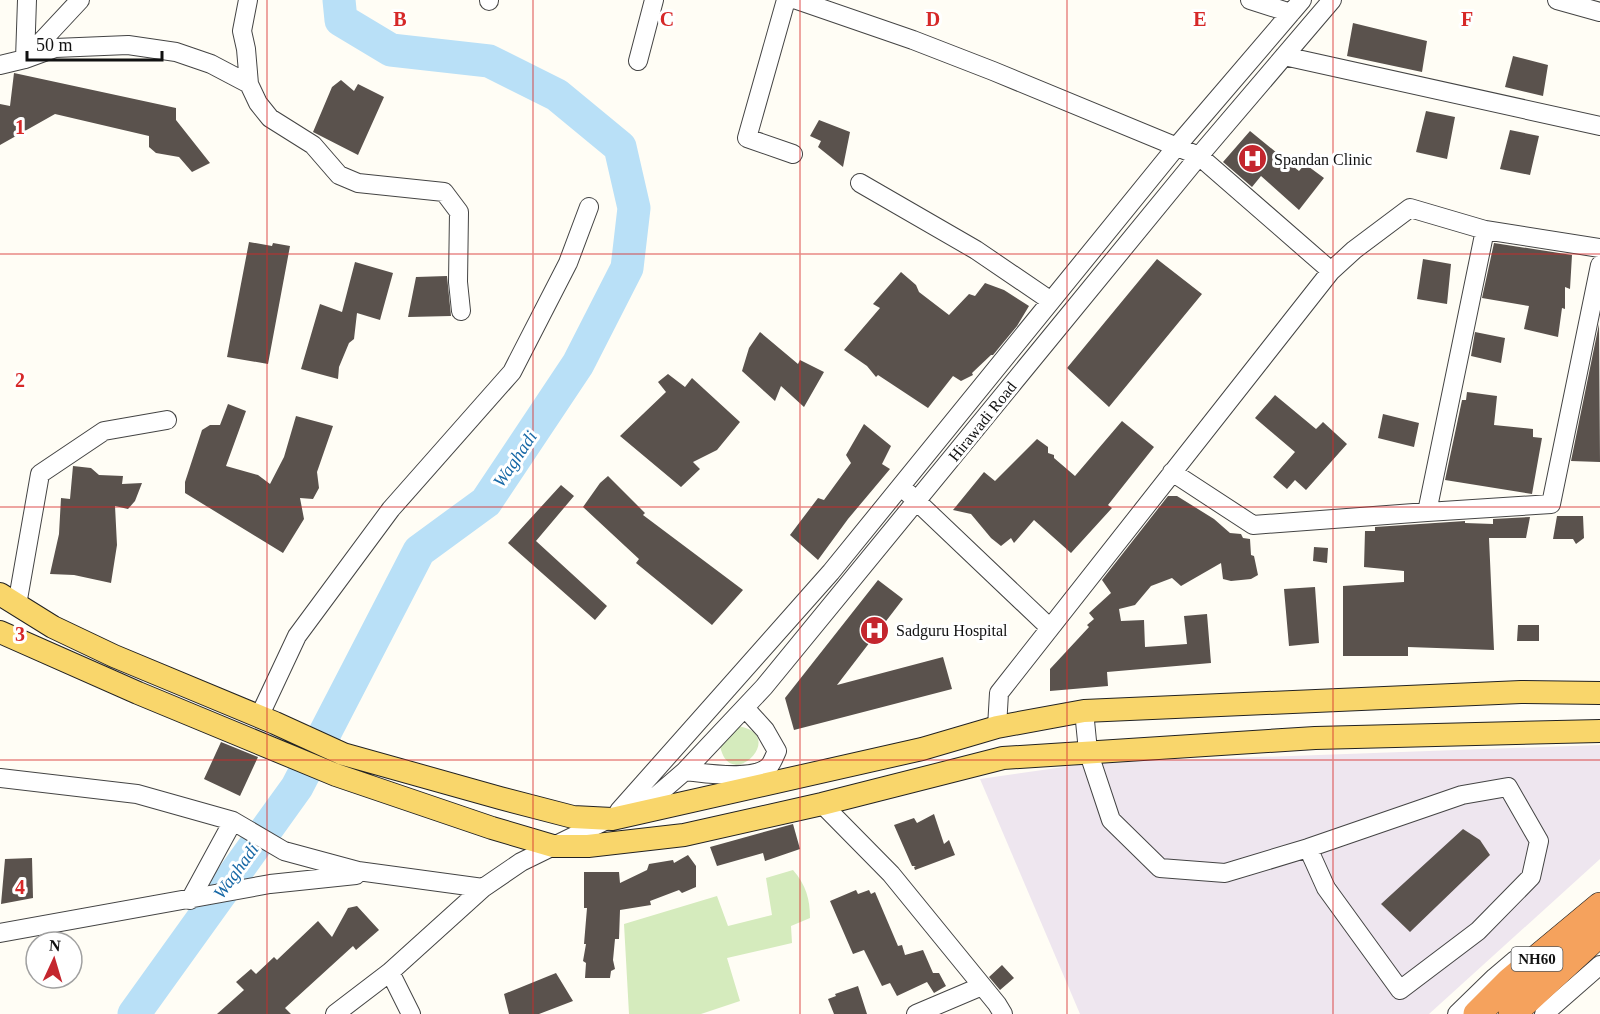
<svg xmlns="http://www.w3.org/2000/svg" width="1600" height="1014" font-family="Georgia,serif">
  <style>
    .industrial { fill: #eee6ef }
    .green { fill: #d5ebbd }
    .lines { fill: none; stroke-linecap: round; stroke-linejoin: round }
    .river { stroke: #b9e0f7; stroke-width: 33 }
    .building { fill: #5a524d }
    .minor-casing { stroke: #444; stroke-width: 20 }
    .major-casing { stroke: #222; stroke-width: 24 }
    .highway-casing { stroke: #222; stroke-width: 28 }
    .minor { stroke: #fff; stroke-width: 18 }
    .major { stroke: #f9d66b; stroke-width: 22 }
    .highway { stroke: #f5a25d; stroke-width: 27 }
    .grid { fill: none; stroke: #d62828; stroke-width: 1.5; stroke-opacity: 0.55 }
    .labels { text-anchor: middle; stroke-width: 6; stroke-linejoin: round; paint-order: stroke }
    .shield { fill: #fff; stroke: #585858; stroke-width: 1.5 }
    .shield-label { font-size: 15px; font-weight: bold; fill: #111 }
    .poi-label { font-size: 16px; fill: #111; stroke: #fff; text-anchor: start }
    .street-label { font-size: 16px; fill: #111; stroke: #fff }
    .water-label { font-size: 18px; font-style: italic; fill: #1768a6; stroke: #fff }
    .grid-label { font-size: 20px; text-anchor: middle; font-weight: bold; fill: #d62828; stroke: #fff; stroke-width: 6; stroke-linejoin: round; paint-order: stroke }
  </style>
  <rect width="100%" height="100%" fill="#fffdf5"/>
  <path class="industrial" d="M1600,745V859L1429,1014H1080L980,779L1092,763Z"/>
  <path class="green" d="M737,726C790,733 730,795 720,746Z
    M793,870C806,885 810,899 810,918L791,926L792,943L727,958L740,1001L701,1014H629L624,924L717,896L728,926L772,915L766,878Z"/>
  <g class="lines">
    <path class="river" d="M134,1014L297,787L419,551L486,502L578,364L627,268L634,208L620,147L557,95L489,61L391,50L341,20L339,0"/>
  </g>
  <path class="building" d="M1353,23L1427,41L1422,72L1347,56Z
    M1513,56L1548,65L1543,96L1505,87Z
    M14,73L176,108V120L210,163L192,172L179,157L156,153L149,147V136L55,114L0,145V104L10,106Z
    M341,80L354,91L358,84L384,97L358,155L313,132L332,87Z
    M1426,111L1455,117L1447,159L1416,152Z
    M819,120L850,132L843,167L818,147L821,141L810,136Z
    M1510,130L1539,136L1530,175L1500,169Z
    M1250,131L1299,171L1305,164L1324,178L1299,210L1261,176L1252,187L1223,162Z
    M249,242L272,246L273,243L290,246L268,364L227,357Z
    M1494,243L1572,255L1570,289L1565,287V309L1562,308L1558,337L1524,329L1529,306L1482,298Z
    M1157,259L1202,294L1109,407L1067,368Z
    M1423,259L1451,264L1447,304L1417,299Z
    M355,262L393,273L380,320L357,313L354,339L349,343L339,367L338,379L301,369L320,304L342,312Z
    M901,272L916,285L919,292L949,315L969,294L975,296L985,283L1004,290L1029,306L1017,326L993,355H991L972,373L973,375L961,381L953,376L928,408L878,375L876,377L867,366L844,350L880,308L873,304Z
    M447,276L451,316L408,317L416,277Z
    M1599,324L1600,462L1571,461Z
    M760,332L798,364L800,360L824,372L804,407L781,386L775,401L742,371L749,348Z
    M1475,332L1505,338L1501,363L1471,356Z
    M668,374L685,387L692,378L740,422L717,450L693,462L700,469L681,487L620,436L666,392L658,382Z
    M1467,392L1497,396L1494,425L1533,429V437L1542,438L1532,494L1445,480L1462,400H1466Z
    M1275,395L1316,429L1323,422L1347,444L1306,490L1295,480L1287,489L1273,477L1295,452L1255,418Z
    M228,404L246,411L226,466L258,475L270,484L284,457L296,416L333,426L317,472L319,488L313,499L300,498L304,519L283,553L185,493V482L202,430L210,425H220Z
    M1383,414L1419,423L1414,447L1378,438Z
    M1122,421L1154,447L1108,505L1112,508L1071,553L1034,520L1014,543L1011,538L1001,546L991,538L971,514L953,510L984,472L995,481L1037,439L1048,447V453L1054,455V458L1075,476Z
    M864,424L891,446L882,464L890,469L848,519L818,560L790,535L818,498L824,500L851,463L846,455Z
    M73,466L91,468L99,475L123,476L122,484L142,483L135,501L128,509L115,506L117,545L111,583L74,575L50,574L59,534L61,498L70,499Z
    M608,476L645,513L643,515L743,590L712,625L636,563L639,559L583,507L600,483Z
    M561,485L574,496L536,541L607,606L595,620L508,543Z
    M1168,496H1177L1214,519L1230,533L1241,534L1243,538L1250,539L1251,555L1254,556L1258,575L1251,579L1231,581L1223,579L1221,563L1181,586L1172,578L1151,586L1135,605L1119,609L1121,621L1144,620L1145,647L1187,644L1184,616L1207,614L1211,663L1107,672L1108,686L1050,691V669L1089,627L1087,625L1094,619L1089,613L1111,593L1102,580Z
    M1557,516H1583L1584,538L1576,544L1573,539H1553Z
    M1530,517L1526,538H1489L1494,650L1408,647V656H1343V586L1404,582V571L1364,567L1365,531H1375V527L1465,521V523L1493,524V519Z
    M1314,547L1328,548L1327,563L1313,561Z
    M878,580L903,599L837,685L943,657L952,689L794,730L785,698Z
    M1315,587L1319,643L1289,646L1284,589Z
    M1518,625H1539V641H1517Z
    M221,742L258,757L240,796L204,779Z
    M934,814L944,844L949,840L955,855L915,870L914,867L916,866H912L894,825L914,818L917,823Z
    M793,824L800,849L765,861L763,853L717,866L710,847Z
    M1463,829L1480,840L1490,855L1410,932L1381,904Z
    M688,855L696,866V887L682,893L679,890L650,901L651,905L620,910L619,939H615L613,960L615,969L611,971L610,978H585L586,963L583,961L586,944H584L587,908H584V872H619L620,883L647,870L649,864L673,860L674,863Z
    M32,858L33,898L1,904L5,859Z
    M856,890L858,894L869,890L871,894L875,892L898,946L902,945L905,955L923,950L933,973H939L946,986L934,993L927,982L897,996L890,983L882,986L864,950L853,954L830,901Z
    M357,906L379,930L356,950L353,946L285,1008L291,1014H217L244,990L236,982L251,969L256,974L274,957L277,960L318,921L332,937L348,908Z
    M1002,965L1014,978L1000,990L989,977Z
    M556,973L573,1001L539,1014H509L504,994Z
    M858,986L867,1014H834L828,999L836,996L835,994Z"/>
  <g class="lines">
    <defs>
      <path id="minor" d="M27,0L25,59L55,48L128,45L176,52L211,64L249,84
        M248,0L242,31L246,49L249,84L258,103L270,118L313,145L339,175L358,183L444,192L459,212L458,282L461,311
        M786,0L747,138L793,154
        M797,0L913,40L993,71L1199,156L1331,271L999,693L997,727
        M1250,0L1291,13
        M1557,0L1600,12
        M489,1V0
        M1284,56L1600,126
        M638,61L654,0
        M0,65L25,59L80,0
        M860,183L976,250L1051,301
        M1485,230L1427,512L1551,504L1600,265
        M1331,271L1354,250L1410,208L1485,230L1600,248
        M1172,472L1253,525L1427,512
        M908,493L1050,628
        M17,605L40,474L104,431L167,420
        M1084,711L1088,751L1111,820L1160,868L1225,873L1308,848L1462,795L1508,787L1539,841L1531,877L1478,931L1400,990L1326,888L1308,848
        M259,717L297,636L391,509L512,372L568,263L589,207
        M685,771C705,773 756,782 770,765C773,761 775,755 777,751L765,730L745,708
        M0,778L137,794L233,821L284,851L358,871L483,888
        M822,804L891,874L997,1004L1003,1014
        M619,811L831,572L1177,146L1302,0
        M190,900L233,821
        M0,933L270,884L356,875
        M390,972L411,1014
        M335,1014L390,972L483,888L521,862L656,796L685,771L764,687L1199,156L1332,0
        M916,1014L982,986
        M1457,1014L1495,977L1515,960
        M1544,1014L1600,965"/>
      <path id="major" d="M0,594L53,627L114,656L275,723L343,754L500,798L573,817L612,819L922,749L997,727L1084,711L1521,692L1600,693
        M0,632L138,693L336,775L492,828L553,846H588L684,835L822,804L1003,758L1315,738L1600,731"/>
      <path id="highway" d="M1477,1014L1510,981L1600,906
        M1512,1014L1600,933"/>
    </defs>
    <use href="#minor" class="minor-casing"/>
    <use href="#major" class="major-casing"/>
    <use href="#highway" class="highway-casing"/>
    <use href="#minor" class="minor"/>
    <use href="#major" class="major"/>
    <use href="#highway" class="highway"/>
  </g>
  <path class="grid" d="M267,0V1014M533,0V1014M800,0V1014M1067,0V1014M1333,0V1014M0,254H1600M0,507H1600M0,760H1600"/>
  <defs>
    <symbol id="hospital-disc" viewBox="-11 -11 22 22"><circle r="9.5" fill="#c4262e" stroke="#fff"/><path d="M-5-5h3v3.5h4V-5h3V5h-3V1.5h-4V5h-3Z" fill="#fff"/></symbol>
  </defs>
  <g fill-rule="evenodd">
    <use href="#hospital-disc" x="1236" y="142" width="33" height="33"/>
    <use href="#hospital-disc" x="858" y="614" width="33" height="33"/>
  </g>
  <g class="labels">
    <rect class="shield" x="1511.5" y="947" width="51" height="24" rx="4.5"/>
    <g class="shield-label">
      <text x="1537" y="964">NH60</text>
    </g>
    <g class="poi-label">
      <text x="1274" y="165">Spandan Clinic</text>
      <text x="896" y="636">Sadguru Hospital</text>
    </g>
    <g class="street-label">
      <text transform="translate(982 421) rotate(-51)" y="6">Hirawadi Road</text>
    </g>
    <g class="water-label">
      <text transform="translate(515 459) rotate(-56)" y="6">Waghadi</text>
      <text transform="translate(236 871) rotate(-54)" y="6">Waghadi</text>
    </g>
  </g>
  <g class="grid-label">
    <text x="400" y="26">B</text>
    <text x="667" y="26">C</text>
    <text x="933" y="26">D</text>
    <text x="1200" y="26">E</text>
    <text x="1467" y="26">F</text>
    <text x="20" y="134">1</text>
    <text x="20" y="387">2</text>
    <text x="20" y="641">3</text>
    <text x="20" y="894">4</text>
  </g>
  <g transform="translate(54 960) rotate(4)"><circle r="28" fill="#ffffff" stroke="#a0a0a0" stroke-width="1.5"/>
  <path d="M0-4.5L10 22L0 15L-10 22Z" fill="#c4262e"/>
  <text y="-9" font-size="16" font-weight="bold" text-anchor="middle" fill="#111111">N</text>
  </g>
  <path d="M27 51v9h135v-9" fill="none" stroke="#111111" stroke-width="3"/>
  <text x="36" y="51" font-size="18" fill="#111111" stroke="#ffffff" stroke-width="4.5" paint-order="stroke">50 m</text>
</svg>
